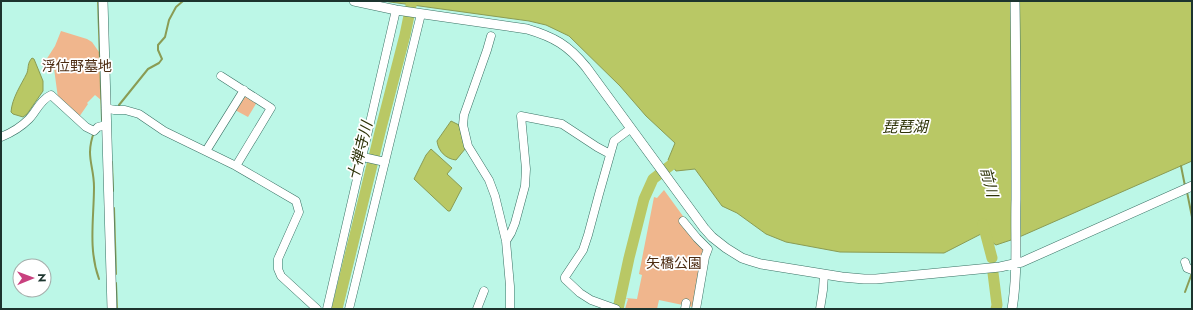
<svg xmlns="http://www.w3.org/2000/svg" width="1193" height="310" font-family="Jost,'Noto Sans JP',sans-serif">
  <style>
    .green { fill: #f0b68d }
    .water { fill: #b9c865; stroke: #8a9c54 }
    .lines { fill: none; stroke-linecap: round; stroke-linejoin: round }
    .stream { stroke: #8a9c54; stroke-width: 2 }
    .river { stroke: #b9c865; stroke-width: 11 }
    .minor-casing { stroke: #397164; stroke-width: 9 }
    .tertiary-casing { stroke: #397164; stroke-width: 10 }
    .minor { stroke: #fff; stroke-width: 8 }
    .tertiary { stroke: #fff; stroke-width: 9 }
    .labels { text-anchor: middle; stroke-width: 3.5; stroke-linejoin: round; paint-order: stroke }
    .park-label { font-size: 14px; fill: #4c2b11; stroke: #fff }
    .water-label { font-size: 15px; font-style: italic; fill: #2e3308; stroke: #fff }
  </style>
  <rect width="100%" height="100%" fill="#bcf7e7"/>
  <path class="green" d="M61,31L87,39L92,42L99,52L101,100L95,95L87,103L88,104L79,117L58,98L53,61L46,60L55,46Z
    M250,96L257,102L248,117L235,110L245,97Z
    M664,190L696,234L709,248L697,308L659,300L657,309H625L628,299L625,298L637,299L642,275L639,274L654,197L657,198Z"/>
  <path class="water" d="M383,1H1192V161L1017,238L996,245L981,234L944,253L840,252L786,242L766,234L737,213L722,206L695,169L676,171L668,160L675,143L646,116L620,86L569,36L546,25L529,21Z
    M32,58L34,59L43,81V91L27,114L23,117L13,114L11,112C12,98 21,85 27,73C29,66 27,64 32,58Z
    M451,121L459,125L465,149L456,160C446,159 438,151 437,141Z
    M431,149L452,168L447,174L462,188L450,211H448L414,179L426,155Z"/>
  <g class="lines">
    <path class="stream" d="M98,1L102,120
      M119,105L148,69L159,63L162,59L158,50V45L165,37L169,20L176,7L183,1
      M94,132C85,157 94,165 94,187C94,218 88,249 99,279
      M112,162L113,191
      M1181,166L1185,186
      M1187,192L1192,217
      M114,208L116,274
      M116,283L117,309
      M1185,292L1192,273"/>
    <path class="river" d="M983,224L992,258
      M993,273L997,305L996,309
      M337,309L380,132L405,35L412,1
      M618,309L629,258L644,199L653,179L671,165"/>
    <defs>
      <path id="minor" d="M491,36L487,50L464,115L463,125L468,146L489,180L495,196L506,241L510,286V309
        M221,76L271,108L236,166
        M106,108L114,110H125L139,114L164,131L236,166L296,201L299,212L278,259V269L281,276L317,309
        M1,137C11,133 21,127 29,119C36,112 40,100 51,95L86,127L94,131L98,127L106,125
        M206,151L244,90
        M363,157L385,162
        M683,221L697,238L708,249L705,257L696,309
        M506,241L511,233L515,223L525,186L526,169L521,116L562,124L597,147L610,154
        M1185,262L1187,268L1192,270
        M327,309L396,10
        M349,309L421,14
        M477,309L484,291
        M616,309L591,300L580,293L565,279V277L583,250L588,235L599,194L614,141L630,129
        M685,309L686,303
        M820,309L823,290L824,274"/>
      <path id="tertiary" d="M103,1L112,309
        M354,1L396,10L527,29C554,37 568,45 586,67L704,228L712,237L726,248L742,258L751,261L761,264L842,277L864,279H876L1000,267L1022,262L1192,186
        M1012,309C1018,274 1015,235 1016,199C1016,133 1016,67 1015,1"/>
    </defs>
    <use href="#minor" class="minor-casing"/>
    <use href="#tertiary" class="tertiary-casing"/>
    <use href="#minor" class="minor"/>
    <use href="#tertiary" class="tertiary"/>
  </g>
  <g class="labels">
    <g class="park-label">
      <text x="77" y="71">浮位野墓地</text>
      <text x="674" y="268">矢橋公園</text>
    </g>
    <g class="water-label">
      <text x="905" y="132">琵琶湖</text>
      <text transform="translate(360 151) rotate(-76)" y="5">十禅寺川</text>
      <text transform="translate(989 182) rotate(76)" y="5">前川</text>
    </g>
  </g>
  <rect width="1193" height="310" fill="none" stroke="#1c342e" stroke-width="4"/>
  <g transform="translate(32 278) rotate(89)"><circle r="19" fill="#ffffff" stroke="#a4aeab"/>
  <path d="M0-3L7 15L0 10L-7 15Z" fill="#c9417f"/>
  <text y="-6" font-size="11" font-weight="bold" text-anchor="middle" fill="#1c342e">N</text>
  </g>
</svg>
